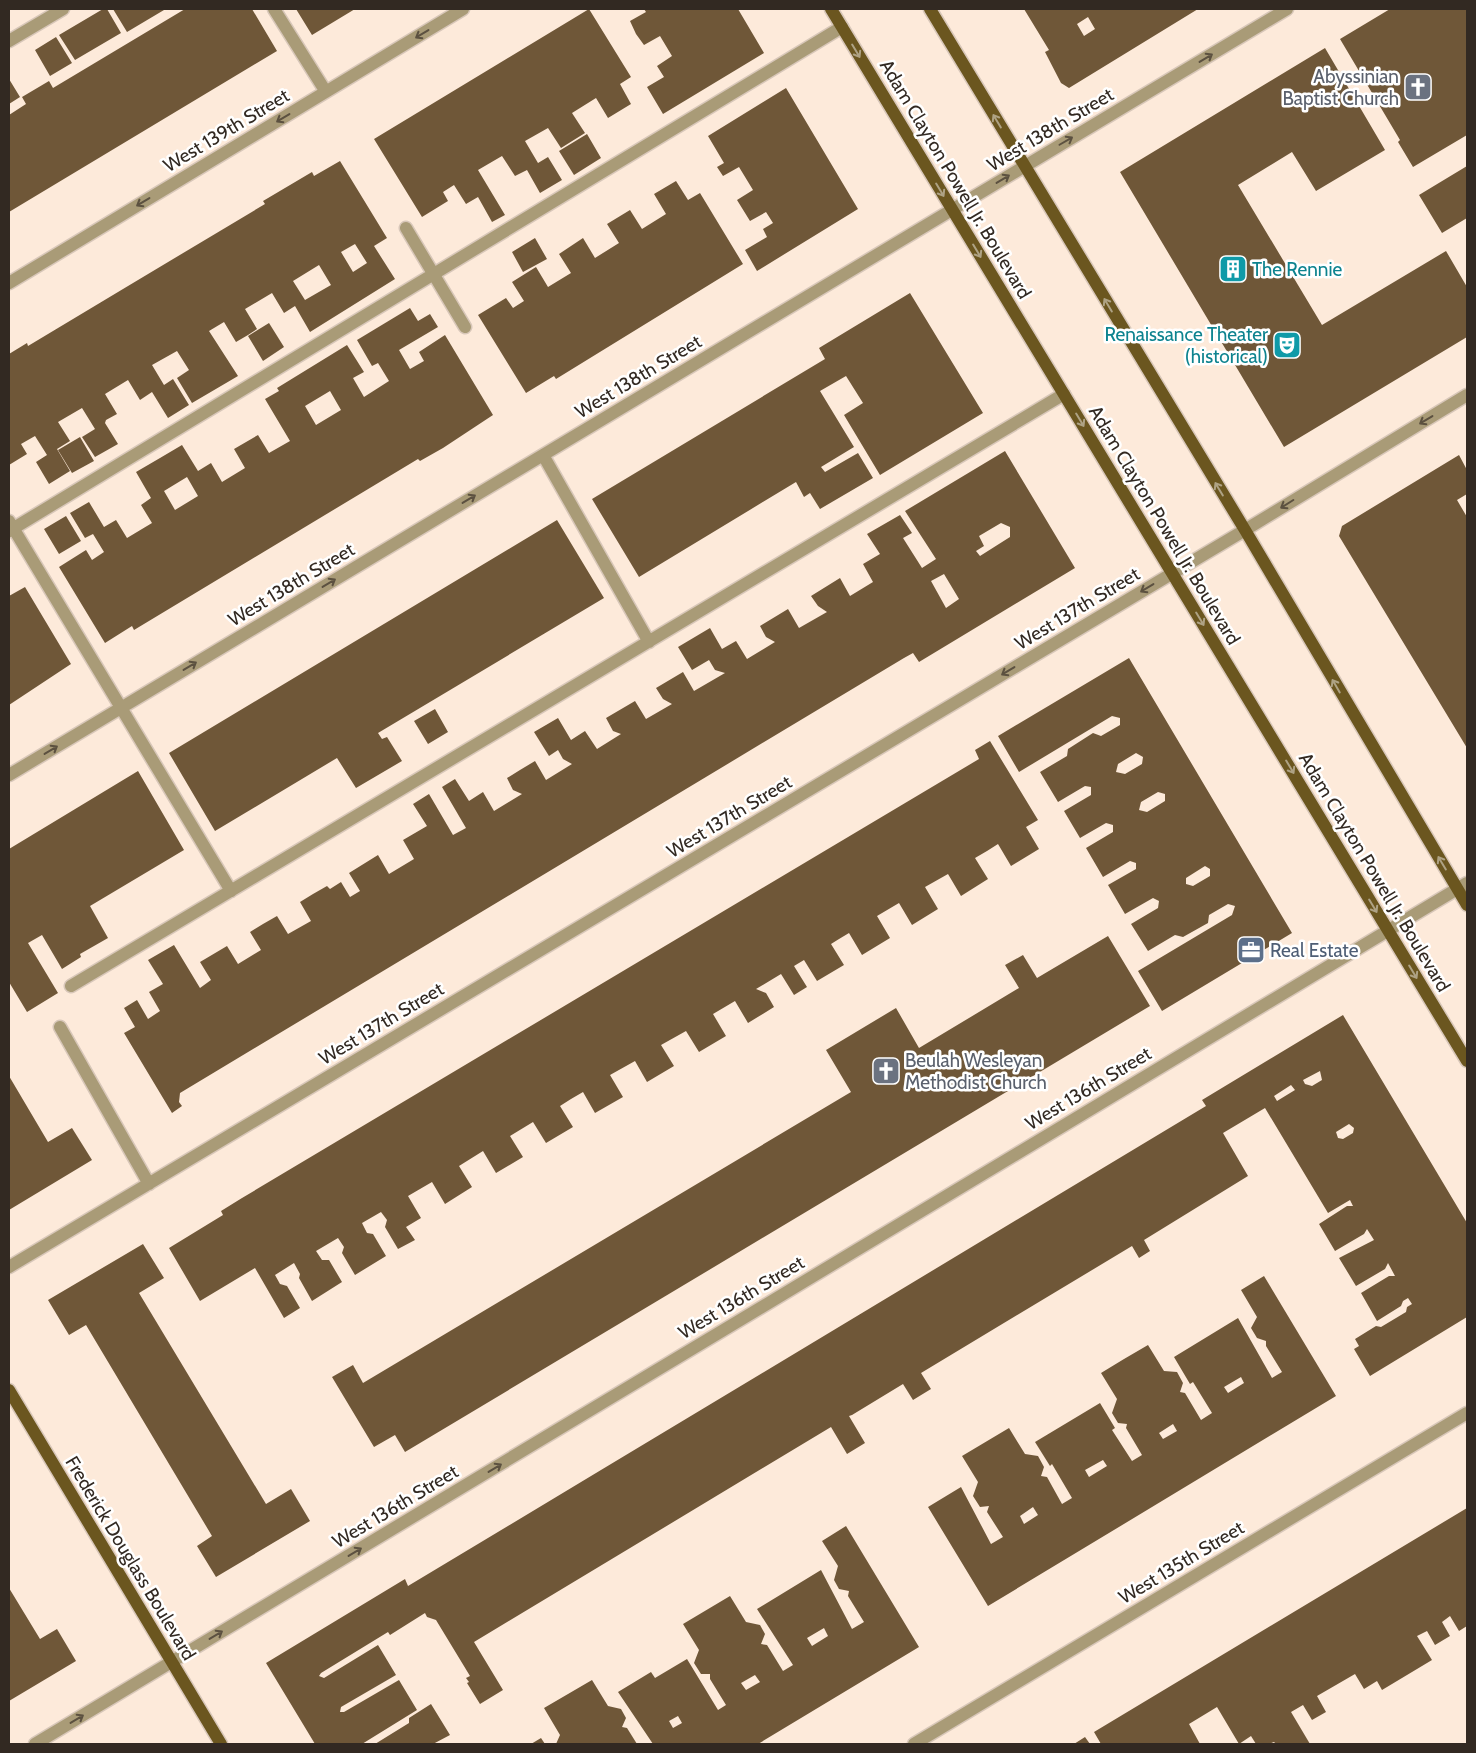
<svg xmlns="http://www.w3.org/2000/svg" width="1476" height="1753" font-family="Cabin,sans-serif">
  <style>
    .building { fill: #6f5738; fill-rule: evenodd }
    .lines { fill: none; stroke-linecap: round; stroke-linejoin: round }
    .minor-casing { stroke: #d8c7b9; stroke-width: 15 }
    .major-casing { stroke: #d8c7b9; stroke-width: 15 }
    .minor { stroke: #a99b77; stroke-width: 12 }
    .major { stroke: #6b561f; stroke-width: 12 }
    .oneway { stroke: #5c5140 }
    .oneway2 { stroke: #aea284 }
    .labels { text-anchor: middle; stroke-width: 5; stroke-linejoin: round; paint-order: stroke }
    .worship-label { font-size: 19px; fill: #5b616d; stroke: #fff; text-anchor: end }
    .street-label { font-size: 19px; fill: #322922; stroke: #fff }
    .culture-label { font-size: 19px; fill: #0d838f; stroke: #fff; text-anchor: start }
    .service-label { font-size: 19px; fill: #4e5e75; stroke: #fff; text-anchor: start }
  </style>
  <rect width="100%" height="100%" fill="#fdeada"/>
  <path class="building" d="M103,9H107L121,33L75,60L59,35Z
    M113,9H163L164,10L127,32Z
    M185,9H252L277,51L9,212V115L26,104L22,97L49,81L53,88Z
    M296,9H355L312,35Z
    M589,9L631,77L620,84L631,104L608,118L596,98L572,113L585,133L561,148L548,128L525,141L538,163L548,157L562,180L540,193L527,170L515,176L502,156L478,170L505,215L492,222L478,197L466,204L454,185L443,192L448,201L422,217L374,139Z
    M644,9H738L764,53L663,114L647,87L664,77L657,66L672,56L660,36L644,45L636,34L630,21L646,12Z
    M1024,9H1198L1069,88L1061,83L1045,52L1049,50ZM1088,17L1095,29L1084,36L1077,24Z
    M1390,9H1467V135L1413,167L1398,142L1400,140L1340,39Z
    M56,37L72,63L50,76L35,50Z
    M1325,48L1385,150L1316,191L1292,152L1238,185L1322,325L1446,251L1467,287V337L1284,447L1120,172Z
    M9,79L20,97L9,104Z
    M786,88L858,209L757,271L745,250L767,237L763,229L773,223L766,212L750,221L737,200L753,190L739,167L723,176L717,167L724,163L708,136Z
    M587,134L601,158L574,175L559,151Z
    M340,161L387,238L374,246L395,279L310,332L295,306L284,313L272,293L245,309L257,329L248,335L236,342L224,322L209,331L238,376L192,403L177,378L189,370L177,351L152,365L164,385L173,379L189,405L168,418L152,392L140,400L128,380L105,394L117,414L106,420L105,423L118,444L95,457L82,437L95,429L82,408L58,422L70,441L57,449L70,471L49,484L36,462L47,455L35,436L21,444L27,454L9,465V354L27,343L28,346L123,289L265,204L263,201L312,172L314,176ZM355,244L367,263L353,272L341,252ZM319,265L331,285L305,300L293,281Z
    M1467,166V218L1442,233L1419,195Z
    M676,181L688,200L700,193L743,264L556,379L554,376L526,393L478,315L506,298L513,308L524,301L512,282L536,267L548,287L571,273L559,254L583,238L595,258L619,243L607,224L630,210L642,229L666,214L654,194Z
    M535,238L547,259L523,272L512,252Z
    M910,293L983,413L880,475L844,415L863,403L846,376L820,391L854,447L821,467L825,472L858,453L873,478L820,509L810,493L804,497L796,482L639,577L592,499L825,359L819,348Z
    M410,308L418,321L430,314L438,327L399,350L410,369L424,361L419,352L445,335L493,415L443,448L420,461L418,459L134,630L132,626L105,643L59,567L86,550L92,560L104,552L93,534L85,538L70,513L89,502L104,527L116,520L127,538L152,523L141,505L151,498L136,472L160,458L182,445L198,471L211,463L222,482L245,468L234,449L258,435L269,453L290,441L265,399L279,391L277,388L347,345L364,372L353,378L364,397L389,381L378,363L372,366L357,340ZM330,391L341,410L316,425L305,406ZM187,477L198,496L175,510L164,491Z
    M269,323L284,347L263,361L248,336Z
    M80,437L94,461L72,473L58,450Z
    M1005,451L1075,568L919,662L913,653L904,658L180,1093L179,1102L182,1106L172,1113L124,1033L135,1027L124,1008L137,1000L148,1019L160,1011L149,992L163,984L148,960L174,945L200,988L211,980L200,962L227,946L238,964L261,950L250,932L263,924L277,916L288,934L311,921L300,902L313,894L327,886L330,889L341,882L350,897L360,891L349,873L378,855L389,874L414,859L403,840L427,826L413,804L429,794L453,835L466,828L442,787L455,779L469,801L483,792L494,811L522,794L513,790L507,778L520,770L535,761L546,780L572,764L563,759L558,750L549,756L534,732L558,718L571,740L585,731L597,749L621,734L613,731L606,718L635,701L646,719L672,704L663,699L656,688L683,672L694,691L725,673L715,670L709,660L692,670L678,647L710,628L722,649L736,641L747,659L775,642L766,637L760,626L788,609L799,628L827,612L818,606L811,596L840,578L850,596L873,582L863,564L880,554L867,534L900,515L912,533L903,538L922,568L936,559L905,511ZM1001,523L1010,527V537L980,556L976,551L984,546L979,536ZM944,574L959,599L946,608L931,581Z
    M1459,455L1467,470V494L1457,500L1467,517V748L1339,536L1342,526Z
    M66,516L81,541L59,554L44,529Z
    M557,520L604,598L378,733L382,739L387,737L402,761L356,788L337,758L215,831L169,753Z
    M25,587L71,664L9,705V596Z
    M1129,658L1292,933L1162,1011L1138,971L1232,915L1235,906L1228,904L1209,915L1208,923L1183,937L1175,935L1148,951L1131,924L1158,908L1159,901L1153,898L1125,914L1108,885L1136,869V863L1130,861L1103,877L1086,848L1113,832V825L1106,823L1080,838L1064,811L1091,795V787L1085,786L1058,802L1040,772L1067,756L1068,749L1093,733L1101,736L1120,725V718L1112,716L1019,772L998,736ZM1136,753L1143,757L1142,764L1125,774L1116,772L1118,764ZM1158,792L1165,794V801L1147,812L1139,810L1141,802ZM1205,866L1210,869V876L1193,886L1186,884V878Z
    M435,709L448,732L428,744L414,721Z
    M990,741L1038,820L1026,827L1039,849L1011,866L998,844L987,851L975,858L988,879L961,896L948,874L925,887L938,909L912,925L899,903L877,916L890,938L862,955L849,933L839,939L831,944L844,965L817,981L804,960L794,966L807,987L794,995L781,974L756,989L766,993L774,1007L748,1023L735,1001L713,1014L726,1036L699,1052L686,1031L661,1045L674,1066L647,1082L635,1061L610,1075L623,1097L595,1113L583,1092L571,1099L560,1106L573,1127L546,1143L533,1122L510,1136L523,1157L496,1173L483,1151L459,1166L472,1187L445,1204L432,1182L408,1196L421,1218L406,1227L415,1240L398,1249L385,1227L387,1220L381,1212L362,1223L367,1233L373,1234L386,1256L355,1275L342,1253L344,1247L338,1238L316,1251L322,1260H329L342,1282L312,1301L299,1278L300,1274L294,1263L275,1275L280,1284L287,1286L300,1308L284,1318L255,1268L200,1301L169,1248L223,1215L221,1211L242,1198L979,759L975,750Z
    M138,771L184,850L90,906L108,938L80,954L81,957L62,969L42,935L28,943L58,993L27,1012L9,982V849Z
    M1108,936L1150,1006L405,1452L395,1435L374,1447L332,1377L353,1365L363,1383L851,1092L826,1050L896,1008L919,1048L1019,988L1005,965L1023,955L1037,978Z
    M1343,1015L1467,1223V1317L1370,1376L1354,1349L1359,1346L1355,1339L1376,1326L1381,1327L1406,1312L1407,1307L1412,1304L1408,1298L1403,1301L1401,1306L1377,1321L1361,1293L1389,1276H1395L1388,1263L1385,1269L1356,1286L1339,1258L1374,1240L1367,1229L1364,1234L1335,1251L1319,1224L1347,1206H1353L1350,1200L1328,1213L1265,1108L1223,1133L1248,1176L1144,1240L1150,1251L1139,1258L1132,1246L921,1373L931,1389L913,1400L903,1384L852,1415L849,1416L865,1443L847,1454L831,1427L474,1642L503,1690L480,1704L467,1683L469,1682L466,1678L470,1676L436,1620L427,1617L425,1613L390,1635L388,1632L321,1673L319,1676L324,1678L378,1645L396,1675L341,1707L340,1712H344L399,1680L417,1710L362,1744H315L266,1663L405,1579L408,1586L596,1473L1206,1106L1202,1100ZM1320,1071L1322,1080L1312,1086L1305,1084L1303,1080ZM1291,1085L1295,1090L1277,1101L1274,1096ZM1349,1124L1354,1128L1353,1133L1343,1139L1338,1138L1336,1132Z
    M9,1076L48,1142L72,1128L92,1160L9,1210Z
    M143,1244L164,1278L139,1293L266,1504L291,1489L310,1521L216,1577L197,1546L212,1536L86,1325L69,1335L48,1300Z
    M1264,1276L1336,1396L988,1606L928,1507L961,1487L991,1544L1003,1537L987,1512L989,1506L980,1507L973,1496L978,1482L962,1456L1009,1428L1025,1454L1038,1456L1044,1467L1041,1476L1047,1477L1062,1504L1072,1498L1052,1464L1050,1466L1035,1442L1100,1403L1115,1428L1112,1430L1132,1461L1142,1455L1126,1428L1127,1424L1118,1423L1112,1413L1117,1399L1101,1373L1124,1359L1148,1345L1164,1371L1177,1372L1183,1383L1180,1392L1185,1393L1201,1420L1212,1413L1193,1382L1190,1384L1174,1357L1238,1318L1272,1378L1282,1372L1266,1346V1341L1257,1338L1251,1328L1257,1317L1241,1290ZM1241,1377L1244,1383L1228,1393L1224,1387ZM1173,1424L1177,1431L1163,1439L1159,1433ZM1103,1460L1107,1466L1089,1477L1085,1470ZM1033,1507L1038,1515L1024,1524L1020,1516Z
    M1467,1508V1626L1459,1631L1450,1616L1442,1622L1450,1636L1435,1645L1427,1631L1417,1636L1432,1660L1382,1690L1377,1681L1364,1689L1355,1674L1317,1696L1326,1712L1312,1720L1303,1705L1291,1712L1310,1744H1276L1274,1742L1269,1744H1256L1251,1736L1239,1744L1217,1707L1189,1724L1200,1744H1101L1094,1732Z
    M846,1526L919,1647L758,1744H653L618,1692L651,1672L655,1678L687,1659L718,1710L726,1705L710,1679V1674H701L694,1663L699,1650L683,1624L730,1596L746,1622L760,1625L765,1634L761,1644L767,1645L783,1671L793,1665L757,1609L821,1570L852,1629L864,1622L848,1596L849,1591L839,1589L834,1580L838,1566L822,1541ZM824,1628L828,1636L812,1646L807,1638ZM755,1675L760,1682L746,1690L741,1683ZM678,1716L682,1723L673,1728L669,1721Z
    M9,1588L40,1639L57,1629L76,1661L9,1701Z
    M592,1680L608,1706L621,1709L626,1718L622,1727L627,1728L637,1744H556L560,1735L544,1708Z
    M431,1704L450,1735L433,1744H375L409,1723V1718Z
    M1085,1737L1090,1744H1074Z
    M541,1738L545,1744H531Z"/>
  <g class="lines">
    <defs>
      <path id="minor" d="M274,9L326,92
        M9,41L63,9
        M406,228L465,327
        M9,283L463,9
        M543,455L649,642
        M9,521L231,891
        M9,531L842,27
        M9,775L1287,9
        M71,986L1064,394
        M60,1027L149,1184
        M9,1267L1245,530L1467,395
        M35,1744L1467,883
        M914,1744L1467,1413"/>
      <path id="major" d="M831,9L1467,1061
        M930,9L1245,530L1467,905
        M9,1390L221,1744"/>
    </defs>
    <use href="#minor" class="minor-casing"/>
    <use href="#major" class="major-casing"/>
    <use href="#minor" class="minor"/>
    <use href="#major" class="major"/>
  </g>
  <defs><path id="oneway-shaft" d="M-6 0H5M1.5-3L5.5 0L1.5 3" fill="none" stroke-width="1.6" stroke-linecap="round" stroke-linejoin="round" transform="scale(1.25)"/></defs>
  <g class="oneway">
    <use href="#oneway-shaft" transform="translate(422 34) rotate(149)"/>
    <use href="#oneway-shaft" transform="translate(1206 58) rotate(-31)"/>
    <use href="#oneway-shaft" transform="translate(283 118) rotate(149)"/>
    <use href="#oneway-shaft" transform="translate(1066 141) rotate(-30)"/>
    <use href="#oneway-shaft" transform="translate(1003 179) rotate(-31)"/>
    <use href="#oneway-shaft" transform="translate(143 202) rotate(149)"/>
    <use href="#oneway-shaft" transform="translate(1426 420) rotate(149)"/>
    <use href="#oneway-shaft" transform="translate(469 499) rotate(-31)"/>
    <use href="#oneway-shaft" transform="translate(1287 504) rotate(148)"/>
    <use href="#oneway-shaft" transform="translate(329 583) rotate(-31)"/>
    <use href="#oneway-shaft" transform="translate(1147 588) rotate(149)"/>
    <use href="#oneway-shaft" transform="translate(190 666) rotate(-31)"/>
    <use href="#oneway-shaft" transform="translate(1008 671) rotate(149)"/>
    <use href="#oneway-shaft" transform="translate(51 750) rotate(-31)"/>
    <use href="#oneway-shaft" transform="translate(495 1468) rotate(-31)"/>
    <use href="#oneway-shaft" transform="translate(355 1552) rotate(-31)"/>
    <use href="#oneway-shaft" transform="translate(216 1635) rotate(-31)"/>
    <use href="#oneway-shaft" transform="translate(77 1719) rotate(-31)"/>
  </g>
  <g class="oneway2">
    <use href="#oneway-shaft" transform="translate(856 51) rotate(59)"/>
    <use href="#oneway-shaft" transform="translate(997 121) rotate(-121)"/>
    <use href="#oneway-shaft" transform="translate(940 190) rotate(59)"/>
    <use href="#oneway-shaft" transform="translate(977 251) rotate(59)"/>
    <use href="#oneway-shaft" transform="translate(1108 305) rotate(-121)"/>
    <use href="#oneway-shaft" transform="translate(1080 420) rotate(59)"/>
    <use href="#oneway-shaft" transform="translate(1219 489) rotate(-121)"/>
    <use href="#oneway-shaft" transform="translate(1200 619) rotate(59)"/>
    <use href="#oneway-shaft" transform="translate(1336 686) rotate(-120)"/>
    <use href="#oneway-shaft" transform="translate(1290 767) rotate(59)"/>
    <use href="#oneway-shaft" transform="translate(1442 863) rotate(-121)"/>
    <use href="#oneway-shaft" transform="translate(1373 906) rotate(59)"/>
    <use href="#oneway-shaft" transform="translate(1413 972) rotate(59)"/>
  </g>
  <defs>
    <symbol id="church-square" viewBox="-11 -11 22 22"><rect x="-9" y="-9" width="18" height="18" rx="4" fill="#6b7280" stroke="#fff"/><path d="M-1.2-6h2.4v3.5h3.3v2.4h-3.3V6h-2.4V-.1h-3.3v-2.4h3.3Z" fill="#fff"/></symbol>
    <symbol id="building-square" viewBox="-11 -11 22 22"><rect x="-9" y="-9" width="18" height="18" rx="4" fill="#0f9aa8" stroke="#fff"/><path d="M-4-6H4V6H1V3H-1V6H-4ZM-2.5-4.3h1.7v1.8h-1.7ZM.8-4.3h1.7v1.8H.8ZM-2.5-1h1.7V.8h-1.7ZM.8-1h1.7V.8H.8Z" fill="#fff"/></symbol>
    <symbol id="theatre-square" viewBox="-11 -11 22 22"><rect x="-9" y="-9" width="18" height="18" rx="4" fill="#0f9aa8" stroke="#fff"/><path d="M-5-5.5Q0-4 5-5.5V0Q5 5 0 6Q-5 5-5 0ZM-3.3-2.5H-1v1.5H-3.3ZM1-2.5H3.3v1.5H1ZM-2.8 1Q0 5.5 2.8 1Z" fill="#fff"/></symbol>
    <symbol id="office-square" viewBox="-11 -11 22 22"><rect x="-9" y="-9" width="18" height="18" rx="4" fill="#5c6f8a" stroke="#fff"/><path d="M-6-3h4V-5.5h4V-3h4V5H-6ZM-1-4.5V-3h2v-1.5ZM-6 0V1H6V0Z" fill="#fff"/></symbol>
  </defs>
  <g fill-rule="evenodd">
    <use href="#church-square" x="1402" y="71" width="32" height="32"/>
    <use href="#building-square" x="1217" y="253" width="32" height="32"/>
    <use href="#theatre-square" x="1271" y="329" width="32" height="32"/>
    <use href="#office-square" x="1235" y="934" width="32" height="32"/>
    <use href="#church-square" x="870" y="1055" width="32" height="32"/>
  </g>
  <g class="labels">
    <g class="worship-label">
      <text x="1399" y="83">Abyssinian<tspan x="1399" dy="22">Baptist Church</tspan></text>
      <text x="905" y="1067" text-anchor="start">Beulah Wesleyan<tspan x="905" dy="22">Methodist Church</tspan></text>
    </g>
    <g class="street-label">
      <text transform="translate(1050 129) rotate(-31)" y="7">West 138th Street</text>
      <text transform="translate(226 130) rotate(-31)" y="7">West 139th Street</text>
      <text transform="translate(956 179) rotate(59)" y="7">Adam Clayton Powell Jr. Boulevard</text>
      <text transform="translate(638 376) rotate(-31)" y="7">West 138th Street</text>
      <text transform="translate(1165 525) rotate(59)" y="7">Adam Clayton Powell Jr. Boulevard</text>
      <text transform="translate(291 584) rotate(-31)" y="7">West 138th Street</text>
      <text transform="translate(1077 608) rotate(-31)" y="7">West 137th Street</text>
      <text transform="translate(729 816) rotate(-31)" y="7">West 137th Street</text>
      <text transform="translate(1375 872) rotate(59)" y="7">Adam Clayton Powell Jr. Boulevard</text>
      <text transform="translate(381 1023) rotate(-31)" y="7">West 137th Street</text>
      <text transform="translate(1088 1088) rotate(-31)" y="7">West 136th Street</text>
      <text transform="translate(741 1297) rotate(-31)" y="7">West 136th Street</text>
      <text transform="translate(395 1506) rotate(-31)" y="7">West 136th Street</text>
      <text transform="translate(131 1558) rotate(59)" y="7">Frederick Douglass Boulevard</text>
      <text transform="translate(1181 1562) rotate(-31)" y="7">West 135th Street</text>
    </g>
    <g class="culture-label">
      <text x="1252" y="276">The Rennie</text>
      <text x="1268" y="341" text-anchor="end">Renaissance Theater<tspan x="1268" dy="22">(historical)</tspan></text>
    </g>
    <g class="service-label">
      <text x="1270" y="957">Real Estate</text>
    </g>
  </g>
  <rect width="1476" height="1753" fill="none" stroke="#322922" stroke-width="20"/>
</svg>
